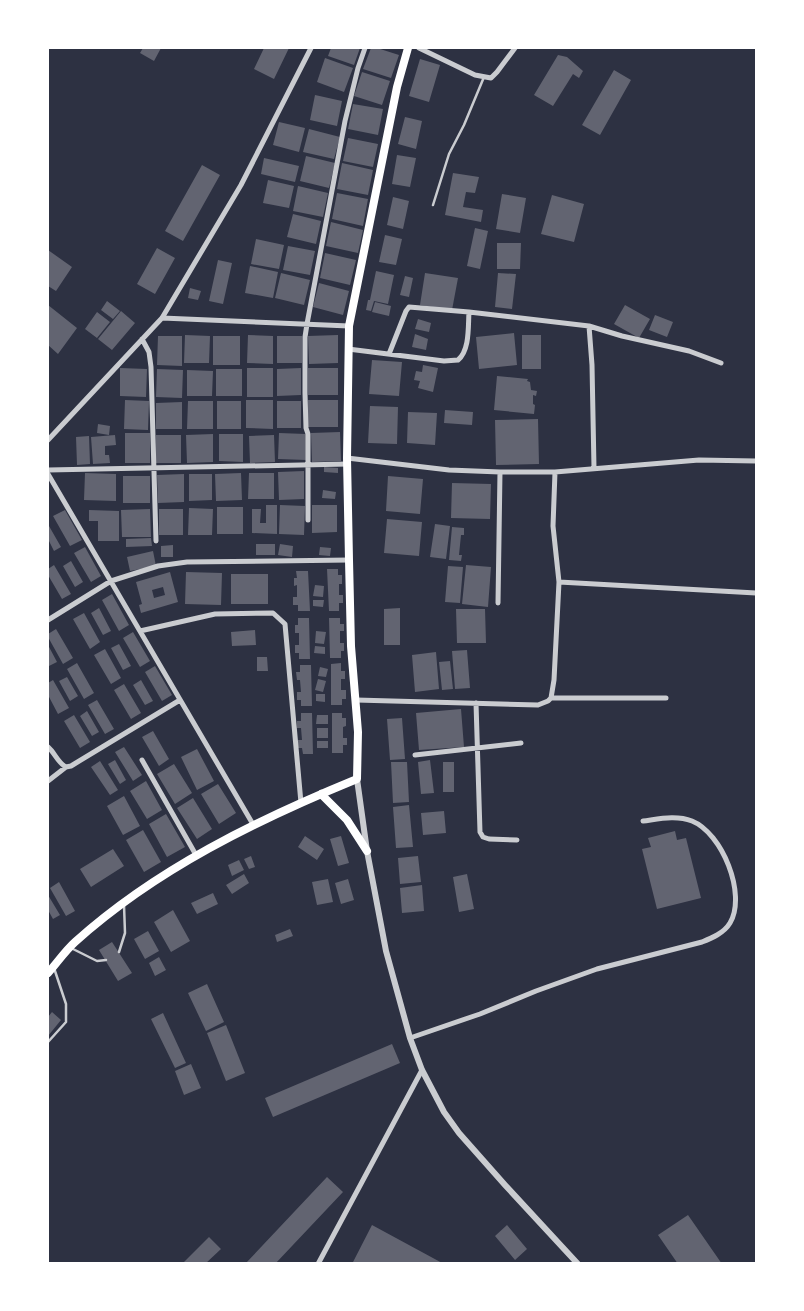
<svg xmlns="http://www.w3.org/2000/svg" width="804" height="1311" font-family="'Alegreya Sans',sans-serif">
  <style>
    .building { fill: #626471; fill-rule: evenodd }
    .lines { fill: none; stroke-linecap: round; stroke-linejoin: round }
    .service { stroke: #caccd0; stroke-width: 2.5 }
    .minor { stroke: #caccd0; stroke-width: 5 }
    .tertiary { stroke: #caccd0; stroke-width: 6 }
    .primary { stroke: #fff; stroke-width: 8 }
  </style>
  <rect width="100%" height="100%" fill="#2d3142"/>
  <path class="building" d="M143,48H161L154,61L140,53Z
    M264,48H289L274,79L254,69Z
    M331,48H360L354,65L328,56Z
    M371,48H377L399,55L391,78L363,69Z
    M558,55L567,57L583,71L579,78L573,74L553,106L534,95Z
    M325,58L353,68L344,92L317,82Z
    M420,59L440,65L429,102L409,96Z
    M614,70L631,80L600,135L582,125Z
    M362,72L390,81L382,105L354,96Z
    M315,95L342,101L337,126L310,120Z
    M353,104L383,109L378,135L348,129Z
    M405,117L422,121L416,149L398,144Z
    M279,122L305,128L299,152L273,145Z
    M309,129L340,137L334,159L303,152Z
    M348,138L378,144L373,167L343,161Z
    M397,155L416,158L410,187L392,184Z
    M306,156L335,163L329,188L300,181Z
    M264,158L299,166L295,182L261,174Z
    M342,163L373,170L368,195L337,189Z
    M202,165L220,175L183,241L165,231Z
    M453,173L479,177L475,193L466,192L463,207L483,210L481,222L445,215Z
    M268,180L294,186L289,208L263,203Z
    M298,186L328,193L323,217L293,211Z
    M337,193L368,199L363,226L332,219Z
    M502,194L526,198L520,233L496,229Z
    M552,195L584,204L574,242L541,234Z
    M393,197L409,201L403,229L387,225Z
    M293,214L321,221L316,244L287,237Z
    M331,222L363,230L358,253L326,246Z
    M475,228L488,231L480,269L467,266Z
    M385,235L402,239L396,265L379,262Z
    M256,239L284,245L279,269L251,264Z
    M497,243H521L520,269H497Z
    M288,246L315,251L310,275L283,270Z
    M157,248L175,258L155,294L137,284Z
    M48,250L72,267L56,291L48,286Z
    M325,253L356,260L350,285L320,278Z
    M218,260L232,263L223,304L209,301Z
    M250,266L278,272L273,298L245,293Z
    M376,271L394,275L388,304L374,301L371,311L366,310L368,300H370Z
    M281,273L310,280L304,305L275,298Z
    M425,273L458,278L452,310L420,305Z
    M498,273L516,274L512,309L495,307Z
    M405,276L413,278L409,297L400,295Z
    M319,283L349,291L343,315L313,307Z
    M190,288L201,291L198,300L188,298Z
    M107,301L120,311L113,319L101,310Z
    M375,302L391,306L389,316L372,312Z
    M48,305L77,328L58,354L48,345Z
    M625,305L650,319L639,338L614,324Z
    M121,311L135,323L112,350L98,339Z
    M97,312L110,322L97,338L85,329Z
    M655,315L673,322L667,337L649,330Z
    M418,319L431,323L429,332L415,329Z
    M514,333L517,365L479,369L476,337Z
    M415,334L428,339L426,350L412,347Z
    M185,335L210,336L209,363H184Z
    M248,335L273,336V364L247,363Z
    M338,335V363L309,364L308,336Z
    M522,335H541V369H522Z
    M158,336H182V366L157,365Z
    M213,336H240V365H213Z
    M277,336H302V363H277Z
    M372,360L402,362L399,396L369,394Z
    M423,365L438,368L433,392L418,388L420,381L414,380L416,371L422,372Z
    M120,368L147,369L146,397L120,396Z
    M247,368H273V397H247Z
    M301,368V395L277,396V369Z
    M308,368H338V395H308Z
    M157,369L183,370L182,398L156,397Z
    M216,369H242V396H216Z
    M187,370L213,371L212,396H187Z
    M497,376L528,379L527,381L530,382L531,390L537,391L536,396L533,395V404L535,405L534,414L494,410Z
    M125,400L149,401L148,430L124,429Z
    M246,400H273V429L246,428Z
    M308,400H338V427H308Z
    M188,401H213V429H187Z
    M217,401H241V429H217Z
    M277,401H301V428H277Z
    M182,402V429H156V403Z
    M370,406L398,407L397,444L368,443Z
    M445,410L473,412L472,425L444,423Z
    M408,412L437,413L435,445L407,443Z
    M538,419L539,464L496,465L495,420Z
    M98,424L110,426L109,435L97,433Z
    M340,432L341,461L312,462L311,433Z
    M125,433H150V463H125Z
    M279,433L306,434V460L278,459Z
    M213,434V462L187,463L186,435Z
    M219,434H243V462L219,461Z
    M115,435L116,445L105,446V455H109L110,463L93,464L91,437Z
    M156,435H181V463H156Z
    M274,435L275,462L250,463L249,436Z
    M89,436L90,464L77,465L76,437Z
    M324,467L338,468V473L324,472Z
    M304,471V499L279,500L278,472Z
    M85,473L116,474V501L84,500Z
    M241,473L242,500L216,501L215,474Z
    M249,473H274V499H248Z
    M184,474V502L158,503L157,475Z
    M189,474H212V500L189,501Z
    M123,476H150V503H123Z
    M388,476L423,479L420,514L386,511Z
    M452,483L491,484L490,519L451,518Z
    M323,490L336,492L335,499L322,498Z
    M266,505H277V534L252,533V509H261L260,523H266Z
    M280,505L305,506L304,535L279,534Z
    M312,505H337V532L312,533Z
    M217,507H243V534H217Z
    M189,508L213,509L212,535H188Z
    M150,509L151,537H122L121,510Z
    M159,509H183V535H159Z
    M65,510L82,540L70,546L53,516Z
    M89,510L119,511V541H98V521H89Z
    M387,519L422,522L419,556L384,553Z
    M435,524L450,526L446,559L430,557Z
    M49,526L61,547L54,551L48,539V527Z
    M452,527L464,528V535H461L459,555H462L461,561L449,560Z
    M151,538L152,546L126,547V539Z
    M256,544H275V555H256Z
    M280,544L293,546L292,557L278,555Z
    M173,545V557H161V546Z
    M85,547L101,576L91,582L74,553Z
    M320,547L331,548L330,556L319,555Z
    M153,551L156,566L130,571L127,557Z
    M71,561L83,582L75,587L63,566Z
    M54,565L71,594L62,599L48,575V569Z
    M466,565L491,567L488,607L462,604Z
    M448,566L463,567L460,603L445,602Z
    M327,569H338V575H342V584H339V595H343V603H339V611H329Z
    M296,571H308L310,611H298V605H293V597H297V585L294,586V578H297Z
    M170,572L178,602L141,613L139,605L142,604L136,582ZM163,587L165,595L154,598L152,590Z
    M186,572L222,573L221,605L185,604Z
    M231,574H268V604H231Z
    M315,585L324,586L323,597L313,596Z
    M112,594L129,625L119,631L102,600Z
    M313,600H324L323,607L313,606Z
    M99,608L111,631L103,635L91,613Z
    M400,608V645H384V609Z
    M456,609H485L486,643H457Z
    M84,613L100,642L90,649L73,619Z
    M298,618H309L310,659H299V653H295V645H299V633H295V625H298Z
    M329,618H340V624H344V631H340V643H344V651H341V658H330Z
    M56,629L73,658L63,664L48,637V634Z
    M255,630L256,645L232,646L231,632Z
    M316,631L326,632L324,644L315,643Z
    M133,632L150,661L140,667L123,638Z
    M119,644L131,666L123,670L111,648Z
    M48,645L57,662L49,666L48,663Z
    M315,646L325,647V654L314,653Z
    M105,649L121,678L111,684L94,655Z
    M467,650L470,688L455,689L452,651Z
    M436,652L439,689L415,692L412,655Z
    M257,657H267L268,671H257Z
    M450,661L453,689L442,690L439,662Z
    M77,663L94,693L84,699L67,669Z
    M341,663V671H345V679H341V690H346V699H342V705H331V664Z
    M300,665H311L312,706H301V700H297V692H301L300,680H297L296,672H300Z
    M155,666L172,695L162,701L145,672Z
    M320,667L328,669L326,677L318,676Z
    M67,677L78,696L70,701L59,681Z
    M318,679L326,681L323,692L315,690Z
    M53,680L69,708L58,714L48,695V683Z
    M141,680L153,701L145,705L133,685Z
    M124,684L141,713L131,719L114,690Z
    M316,694H325V702L316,701Z
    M97,700L114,729L105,734L88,705Z
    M461,709L464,747L419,750L416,713Z
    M87,711L99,732L92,736L80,716Z
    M301,713H312L313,754H303L302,748H298V740H302L301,728H297V721H301Z
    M332,713H342V718H346V726L343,727V738H347V745H343V753H332Z
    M74,715L90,742L80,748L64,721Z
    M317,715H328V724H316Z
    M402,718L405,759L390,760L387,719Z
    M317,728H328V738H317Z
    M153,731L169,759L159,766L142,737Z
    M317,741H328V748H317Z
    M124,747L142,775L133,781L115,752Z
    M197,749L214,781L197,790L181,757Z
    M115,760L126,780L120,784L108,764Z
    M430,760L434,793L421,794L418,762Z
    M100,761L118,790L110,795L91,767Z
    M391,762H407L409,802L393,803Z
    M443,762H454V792H443Z
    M174,764L192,793L175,804L157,774Z
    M146,781L162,810L147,819L130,791Z
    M218,784L236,813L219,824L201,794Z
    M124,796L140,826L123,835L107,806Z
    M193,798L212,829L197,839L177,808Z
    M409,805L413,847L396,848L393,807Z
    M444,811L446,833L423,835L421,813Z
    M166,814L185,847L167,857L149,824Z
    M143,830L161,862L144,872L126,840Z
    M675,831L677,840L686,838L701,898L657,909L642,849L651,847L648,838Z
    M305,836L324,849L317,860L298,847Z
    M341,836L349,863L338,866L330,839Z
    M113,849L124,866L91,887L80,869Z
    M251,856L255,867L249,869L244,859Z
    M418,856L421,882L400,884L398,858Z
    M239,860L244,870L232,876L228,865Z
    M244,874L249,883L232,894L226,885Z
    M467,874L474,909L459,912L453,877Z
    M328,879L333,902L317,905L312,882Z
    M348,879L354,900L341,904L335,883Z
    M59,882L75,911L66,916L50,888Z
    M422,885L424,911L402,913L400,888Z
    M213,893L218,904L197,914L191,903Z
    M48,895L60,915L53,919L48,910Z
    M173,910L190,941L171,952L154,922Z
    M290,929L293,936L277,942L275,935Z
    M148,931L159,951L145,959L134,939Z
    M112,942L132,973L118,981L99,950Z
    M159,957L166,970L155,976L149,963Z
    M207,984L224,1022L206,1031L188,993Z
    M52,1012L61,1020L48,1036V1017Z
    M163,1013L186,1063L175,1068L151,1019Z
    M226,1025L245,1073L226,1081L207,1033Z
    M392,1044L400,1063L273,1117L265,1098Z
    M191,1064L201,1088L184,1095L175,1071Z
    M327,1177L343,1192L275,1264H247L246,1263Z
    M688,1215L722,1264H678L658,1235Z
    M372,1225L444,1264H352Z
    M507,1225L527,1249L515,1260L495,1236Z
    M209,1237L221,1249L205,1264H182Z"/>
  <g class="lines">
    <path class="service" d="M433,205L449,154L464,125L484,77
      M71,948L97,961L106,960
      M119,952L125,933L124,905
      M48,1042L66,1022V1004L54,968"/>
    <path class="minor" d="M419,48L475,75L491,78L497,72L515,48
      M162,318L349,326
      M589,326L592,365L594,468
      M142,339L149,352L151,367L156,541
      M348,349L444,361L458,360C470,350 468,326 469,312L589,326L622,336L689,351L721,363
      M389,354L406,311L409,307L469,312
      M48,440L162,318L241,185L311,48
      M347,458L449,470L500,472H555L699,460L756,461
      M48,470L348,464
      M48,474L254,826
      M308,520V434L306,428L305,393V337L307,324L345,121L358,68L365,48
      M559,582L756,593
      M498,603L500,472
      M48,620L111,581L158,566L187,562L349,560
      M140,631L215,614L273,613L285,624L301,803
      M551,698H666
      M356,700L538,705L548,701L551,698L554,680L559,582L553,526L555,472
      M476,703L480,832L483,837L489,839L517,840
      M48,747C55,753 58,763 66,767L71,766L180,700
      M415,755L521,743
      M142,760L196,855
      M48,781L66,767
      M410,1038L480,1014L536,991L597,969L702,942C712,938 724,933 730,923C747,894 722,833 692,821C676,815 659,819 643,821
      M318,1264L422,1070"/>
    <path class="tertiary" d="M357,779L367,851L386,951L410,1038L422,1070L444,1112L459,1133L505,1185L578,1264"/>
    <path class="primary" d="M321,794L347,820L367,851
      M48,973C57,963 65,951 75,942C156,869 257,820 357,779L358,732L351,646L349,560L347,458L349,326L397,87L408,48"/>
  </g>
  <rect width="804" height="1311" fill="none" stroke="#ffffff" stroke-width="98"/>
</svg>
